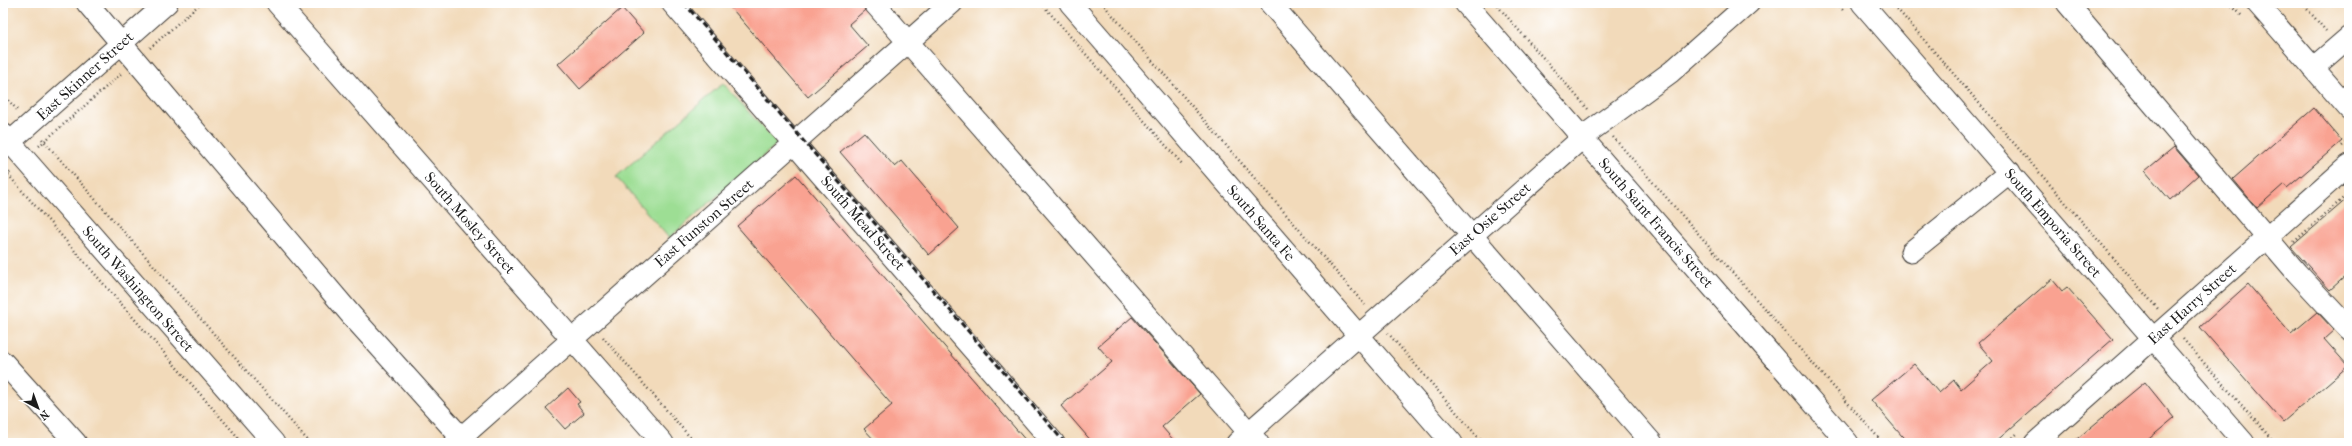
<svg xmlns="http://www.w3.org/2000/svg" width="2352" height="446" font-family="'IM FELL French Canon',serif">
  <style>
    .green { fill: #9dde94; stroke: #5c7d58 }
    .building { fill: #f9a291 }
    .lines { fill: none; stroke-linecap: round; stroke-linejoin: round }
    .minor-casing { stroke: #3c3834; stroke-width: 23 }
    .path { stroke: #3c3834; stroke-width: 2.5; stroke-dasharray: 1 3; stroke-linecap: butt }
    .minor { stroke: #fff; stroke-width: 21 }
    .rail { stroke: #1c1c1c; stroke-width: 3; stroke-dasharray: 6 3; stroke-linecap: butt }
    .labels { text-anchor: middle; stroke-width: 3; stroke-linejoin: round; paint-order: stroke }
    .street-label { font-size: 15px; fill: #1c1c1c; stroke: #fff }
  </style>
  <rect width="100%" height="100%" fill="#fff"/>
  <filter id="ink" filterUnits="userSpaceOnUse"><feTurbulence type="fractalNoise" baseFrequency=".025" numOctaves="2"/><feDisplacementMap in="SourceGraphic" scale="8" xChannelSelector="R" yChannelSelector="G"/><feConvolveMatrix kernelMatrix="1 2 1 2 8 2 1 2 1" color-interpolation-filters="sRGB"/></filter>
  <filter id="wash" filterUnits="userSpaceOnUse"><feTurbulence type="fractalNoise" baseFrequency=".012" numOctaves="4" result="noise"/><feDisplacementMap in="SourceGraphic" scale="16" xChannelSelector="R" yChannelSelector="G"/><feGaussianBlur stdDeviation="0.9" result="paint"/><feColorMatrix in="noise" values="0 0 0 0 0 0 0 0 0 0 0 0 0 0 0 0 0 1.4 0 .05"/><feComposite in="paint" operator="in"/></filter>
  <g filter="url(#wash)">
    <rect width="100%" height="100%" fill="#f2daba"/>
    <path class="green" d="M723,83L777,144L669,238L616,177Z"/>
    <g id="blocks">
      <path class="building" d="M727,3H862L865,10L849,24L868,46L808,97Z
        M622,8L644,33L580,89L558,64Z
        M2314,108L2342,141L2287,188L2284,184L2257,208L2233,179Z
        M864,132L895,167L902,161L959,228L929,255L840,152Z
        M2174,147L2198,175L2170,200L2145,171Z
        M796,175L1028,443H877L864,429L892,405L737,226Z
        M2349,197V273L2330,290L2291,247Z
        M2052,279L2062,291L2067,287L2113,339L1994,443H1908L1871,400L1914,364L1939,393L1954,380L1961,389L1993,361L1978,343Z
        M2248,284L2291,334L2317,312L2334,330L2324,339L2348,366L2283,422L2200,327Z
        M1132,317L1200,394L1162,427L1176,443H1093L1061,406L1112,362L1098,346Z
        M2145,382L2174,418L2144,443H2072Z
        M568,388L580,402L577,404L584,413L565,429L546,408Z"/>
    </g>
  </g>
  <g filter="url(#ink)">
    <use href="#blocks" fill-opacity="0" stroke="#3c3834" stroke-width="1"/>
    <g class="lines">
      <defs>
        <path id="minor" d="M87,3L352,316L466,443
          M277,3L663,443
          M672,3L1054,443
          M874,3L1258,443
          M1070,3L1452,443
          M1270,3L1652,443
          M1465,3L1848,443
          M1862,3L2244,443
          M2067,3L2297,273L2349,329
          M2257,3L2349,109
          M2313,68L2349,37
          M3,134L274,443
          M3,148L167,3
          M1911,252L2010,172
          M3,362L76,443
          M455,443L952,3
          M1237,443L1589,132L1671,72L1749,3
          M2035,443L2349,165"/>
      </defs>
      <use href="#minor" class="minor-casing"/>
      <path class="path" d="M1041,3L1183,165
        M1102,3L1365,305
        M1495,3L1588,109
        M1837,3L1843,10
        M1892,3L2158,309
        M2229,3L2242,16
        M2302,3L2326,31
        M150,48L201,3
        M3,94L18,111
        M1613,137L1883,443
        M42,139L310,443
        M39,146L122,73
        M2342,146L2349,140
        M3,169L243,443
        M3,178L12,171
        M2294,242L2349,193
        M1388,333L1483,443
        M603,337L695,443
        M2183,339L2275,443
        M2007,443L2018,433"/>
      <use href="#minor" class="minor"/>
      <path class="rail" d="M684,3L1065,443"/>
    </g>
  </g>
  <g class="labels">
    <g class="street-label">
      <text transform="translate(85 76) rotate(-42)" y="5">East Skinner Street</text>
      <text transform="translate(1490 219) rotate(-41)" y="5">East Osie Street</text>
      <text transform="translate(470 223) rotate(49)" y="5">South Mosley Street</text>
      <text transform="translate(704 223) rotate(-41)" y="5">East Funston Street</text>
      <text transform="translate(863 223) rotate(49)" y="5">South Mead Street</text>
      <text transform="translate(1261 223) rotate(49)" y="5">South Santa Fe</text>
      <text transform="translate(1656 223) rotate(49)" y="5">South Saint Francis Street</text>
      <text transform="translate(2053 223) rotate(49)" y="5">South Emporia Street</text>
      <text transform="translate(138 289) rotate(49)" y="5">South Washington Street</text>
      <text transform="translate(2192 304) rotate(-42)" y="5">East Harry Street</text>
    </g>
  </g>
  <rect width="2352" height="446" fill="none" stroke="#fff" stroke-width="16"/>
  <g transform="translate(38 408) rotate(139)" stroke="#ffffff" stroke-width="3" paint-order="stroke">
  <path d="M0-3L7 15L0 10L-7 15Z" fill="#1c1c1c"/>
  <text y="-6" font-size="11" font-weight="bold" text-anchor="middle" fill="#1c1c1c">N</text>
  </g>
</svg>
